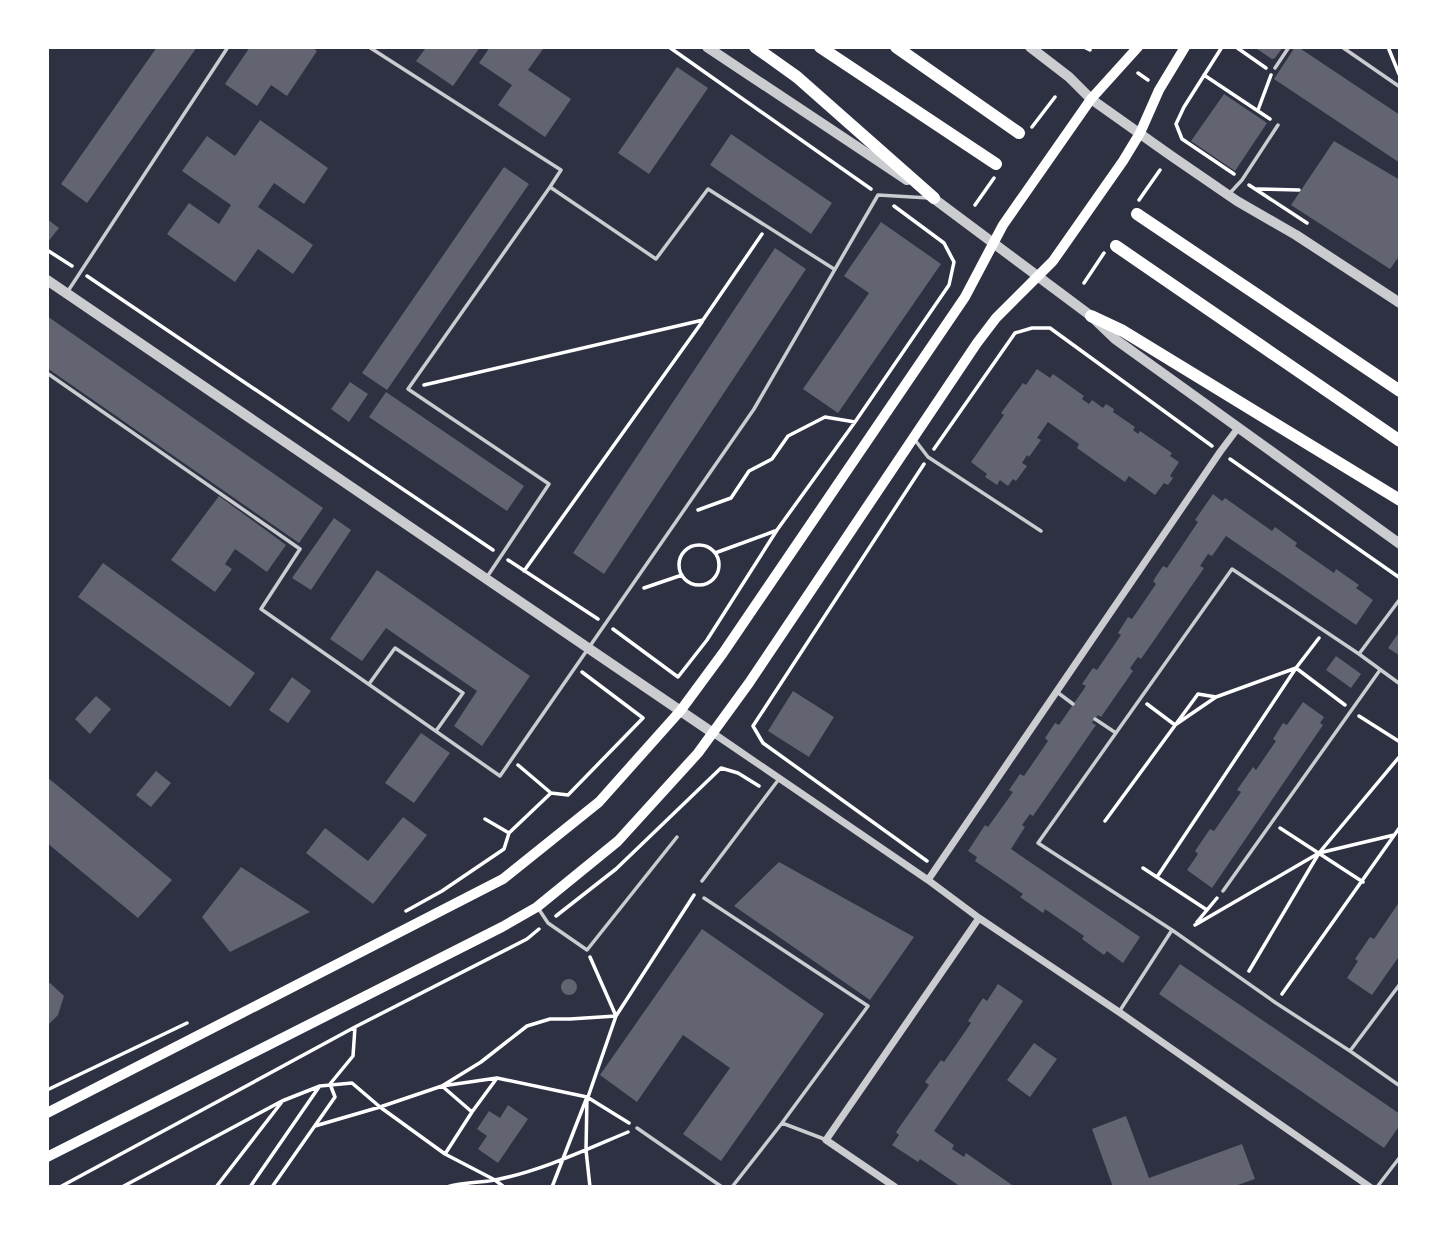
<svg xmlns="http://www.w3.org/2000/svg" width="1447" height="1234" font-family="Arial,sans-serif">
  <style>
    .building { fill: #626471 }
    .lines { fill: none; stroke-linecap: round; stroke-linejoin: round }
    .path { stroke: #fff; stroke-width: 3.5 }
    .service { stroke: #caccd0; stroke-width: 3.5 }
    .minor { stroke: #caccd0; stroke-width: 7 }
    .tertiary { stroke: #caccd0; stroke-width: 10 }
    .secondary { stroke: #fff; stroke-width: 10 }
    .trunk { stroke: #fff; stroke-width: 12 }
  </style>
  <rect width="100%" height="100%" fill="#2d3142"/>
  <path class="building" d="M157,47H197L87,203L61,184Z
    M250,47H311L317,51L287,96L271,85L257,106L225,84Z
    M422,47H480L453,86L416,61L425,49Z
    M490,47H541L543,49L528,70L571,99L545,137L498,105L512,85L479,63Z
    M1254,47H1283L1275,58L1272,59Z
    M1295,47H1298L1400,115V163L1274,79Z
    M677,67L708,88L649,174L618,153Z
    M1224,94L1267,123L1235,171L1191,141Z
    M260,120L328,168L304,204L274,183L258,207L313,245L293,274L258,249L235,282L167,234L189,203L219,224L231,205L182,171L207,136L235,156Z
    M731,134L832,203L811,234L710,165Z
    M1334,141L1400,180V255L1390,269L1291,205Z
    M504,167L529,184L387,390L362,373Z
    M47,219L59,228L47,243Z
    M881,222L941,264L838,413L803,389L869,293L844,276Z
    M775,248L806,269L604,574L573,553Z
    M47,316L323,508L299,543L47,368Z
    M1037,369L1050,378L1053,374L1084,396L1082,399L1089,404L1092,400L1103,408L1106,404L1114,409L1113,412L1135,427L1133,430L1138,434L1140,431L1172,453L1170,456L1179,462L1170,476L1173,478L1168,485L1164,483L1155,495L1129,476L1125,482L1077,448L1079,444L1048,422L1037,438L1041,440L1029,457L1027,455L1022,463L1027,466L1016,481L1013,479L1008,486L1000,480L997,485L985,477L987,474L971,462L1004,415L1001,413L1023,383L1026,385Z
    M350,382L368,394L349,422L331,409Z
    M386,392L524,486L507,511L369,417Z
    M1213,494L1222,501L1225,498L1272,531L1275,527L1297,543L1295,546L1334,573L1336,569L1359,585L1356,588L1373,600L1356,625L1226,536L1212,556L1208,554L1200,566L1204,568L1141,659L1138,657L1130,668L1133,671L1101,717L1098,715L1092,723L1096,725L1033,816L1030,814L1022,825L1025,827L1011,849L1140,937L1123,963L1107,951L1104,955L1082,939L1084,936L1045,909L1043,913L1020,897L1023,894L975,861L977,857L968,851L985,825L988,827L1013,792L1009,790L1020,774L1024,776L1048,741L1045,738L1055,723L1059,725L1086,686L1082,684L1093,668L1097,670L1121,635L1118,633L1128,617L1132,619L1156,584L1153,581L1163,566L1167,568L1198,522L1195,520Z
    M219,496L286,545L267,572L235,549L225,564L232,569L215,592L171,560Z
    M334,518L351,530L311,590L292,578Z
    M103,563L255,673L230,707L78,597Z
    M377,570L530,676L482,746L454,726L477,691L386,628L362,661L330,639Z
    M1400,631V656L1388,648Z
    M1336,656L1361,674L1351,688L1326,670Z
    M292,677L311,691L288,723L269,710Z
    M793,691L834,717L809,757L768,731Z
    M96,696L111,709L90,734L75,719Z
    M1303,702L1324,717L1320,723L1323,725L1212,888L1187,870L1198,854L1195,851L1210,829L1214,831L1241,792L1237,790L1253,767L1256,770L1276,741L1273,739L1283,723L1287,725Z
    M421,733L450,753L414,803L385,783Z
    M156,771L171,783L151,807L136,795Z
    M47,777L172,880L138,918L47,843Z
    M403,817L427,835L373,904L306,853L325,828L368,861Z
    M779,862L914,937L870,1000L734,906Z
    M241,867L310,912L230,952L202,917Z
    M1400,901V955L1372,995L1347,978L1358,961L1355,959L1370,937L1374,939Z
    M702,929L824,1014L721,1161L683,1134L730,1068L683,1035L637,1102L600,1075Z
    M1180,964L1400,1114V1125L1384,1148L1159,994Z
    M561 987a8 8 0 1 1 16 0a8 8 0 1 1-16 0Z
    M50,983L64,996L58,1015L47,1026V984Z
    M998,984L1023,1001L934,1131L954,1145L952,1149L964,1157L966,1153L1012,1185L1011,1187H961L920,1159L918,1162L892,1145L899,1135L896,1132L929,1085L925,1082L941,1060L944,1062L971,1023L968,1021L983,998L987,1001Z
    M1034,1043L1057,1059L1030,1097L1007,1080Z
    M508,1105L528,1119L498,1163L478,1149L487,1136L477,1129L489,1111L500,1118Z
    M1126,1116L1149,1178L1242,1144L1255,1179L1232,1187H1113L1092,1129Z"/>
  <g class="lines">
    <path class="path" d="M669,47L871,189
      M1084,47L1090,50
      M1222,47L1184,107L1176,124L1182,139L1234,174
      M1236,47L1266,68
      M1388,47L1399,74
      M1138,73L1148,80
      M1204,75L1270,119
      M1258,110L1271,75
      M1032,127L1055,97
      M1249,185L1307,223
      M1257,189L1299,190
      M1139,200L1160,170
      M975,205L994,178
      M47,250L72,266
      M87,276L493,550
      M1084,283L1104,253
      M424,385L703,320L762,234
      M934,449L1015,333L1032,328H1050L1212,446
      M1230,459L1400,578
      M924,464L753,726L763,743L927,861
      M698,510L731,498L749,471L772,459L788,436L825,417L855,422
      M679 565a20 20 0 1 1 40 0a20 20 0 1 1-40 0Z
      M715,553L775,531
      M508,560L598,619
      M524,571L702,322
      M644,588L682,575
      M613,629L678,677L707,640L777,530L855,422L949,285L954,262L944,243L894,206
      M1147,704L1175,725L1216,697L1296,668L1345,705
      M1359,716L1400,742
      M518,765L551,793
      M485,819L509,833
      M1105,821L1198,694L1216,697
      M1280,828L1363,882
      M1143,868L1207,910
      M1157,877L1296,668L1319,638
      M406,911L442,891L504,849L509,833L551,793L568,795L643,718L582,672
      M556,916L616,869L721,768L738,773L759,786
      M1197,922L1217,898
      M1195,925L1319,853L1394,835
      M590,957L616,1016L694,895
      M1249,971L1319,853L1400,756
      M1282,994L1400,827
      M47,1090L187,1023
      M472,1112L442,1086L481,1062L527,1026L550,1019H570L616,1016L588,1097
      M315,1126L380,1107L442,1086L497,1078L587,1097L586,1150L590,1187
      M445,1154L472,1112L497,1078
      M60,1187L355,1027L527,939L539,929
      M122,1187L282,1101L320,1086L352,1083L380,1107L445,1154L495,1180L504,1187
      M216,1187L281,1103
      M250,1187L319,1087
      M272,1187L335,1097L330,1084L353,1056L355,1027
      M447,1187C463,1182 479,1183 495,1180C541,1171 585,1150 628,1132
      M552,1187L587,1097L629,1123"/>
    <path class="service" d="M369,47L561,170L550,187
      M1342,47L1400,87
      M1275,68L1289,47
      M1229,194L1242,180L1278,125
      M68,291L228,47
      M47,373L300,549L261,609L500,776L754,409L878,195L929,198
      M915,440L928,457L1041,531
      M487,577L549,484L408,389L550,187L656,259L708,189L834,269
      M1359,654L1400,684
      M369,684L395,648L463,693L436,731
      M1057,692L1073,704
      M1095,719L1116,733
      M702,881L779,779
      M1223,891L1380,670
      M704,898L868,1006L782,1123
      M538,908L548,923L587,950L677,837
      M1172,930L1276,1003L1350,1051L1400,984
      M1119,1012L1172,930L1038,843L1232,569L1359,654L1400,599
      M1350,1051L1400,1086
      M637,1128L722,1187
      M732,1187L782,1123L824,1139
      M1377,1187L1400,1157"/>
    <path class="minor" d="M713,733L928,880L979,918L1119,1012L1370,1187
      M928,880L1220,452L1238,428
      M895,1187L826,1140L979,918"/>
    <path class="tertiary" d="M707,47L907,180
      M1030,47L1069,77L1091,99L1170,155L1237,201L1296,235L1400,303
      M929,195L1091,316L1115,339L1400,544
      M47,280L713,733"/>
    <path class="secondary" d="M47,1113L503,879L599,802L681,710L723,653L965,297L1003,225L1091,99L1138,47
      M47,1157L502,927L537,907L618,841L698,753L749,683L977,343L996,318L1053,261L1123,161L1140,133L1159,90L1185,47"/>
    <path class="trunk" d="M755,47L797,77L934,198
      M820,47L996,164
      M896,47L1019,133
      M1137,214L1400,391
      M1116,246L1400,441
      M1091,316L1123,331L1400,500"/>
  </g>
  <rect width="1447" height="1234" fill="none" stroke="#ffffff" stroke-width="98"/>
</svg>
